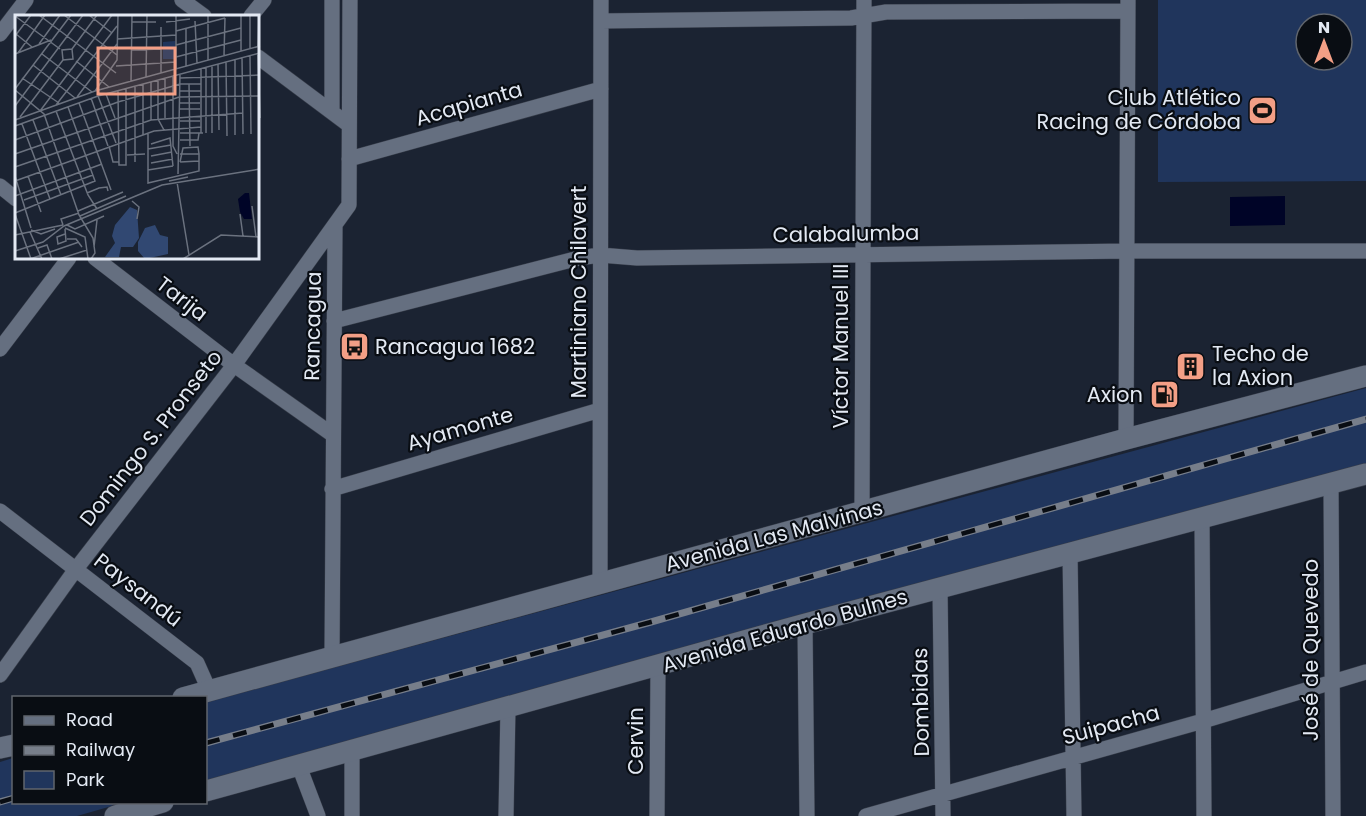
<svg xmlns="http://www.w3.org/2000/svg" width="1366" height="816" font-family="Poppins,sans-serif">
  <style>
    .green { fill: #20355c; fill-rule: evenodd }
    .water { fill: #000427 }
    .lines { fill: none; stroke-linecap: round; stroke-linejoin: round }
    .street-casing { stroke: #373d49; stroke-width: 16 }
    .secondary-casing { stroke: #373d49; stroke-width: 22 }
    .street { stroke: #656f80; stroke-width: 15 }
    .secondary { stroke: #656f80; stroke-width: 21 }
    .rail-casing { stroke: #777e8a; stroke-width: 7 }
    .rail { stroke: #090d13; stroke-width: 4.5; stroke-dasharray: 14; stroke-linecap: butt }
    .labels { text-anchor: middle; stroke-width: 4.5; stroke-linejoin: round; paint-order: stroke }
    .poi-label { font-size: 21px; fill: #e3e9f3; stroke: #090d13; text-anchor: end }
    .street-label { font-size: 21px; fill: #e3e9f3; stroke: #090d13 }
    .inset-road { fill: none; stroke: #6b727f; stroke-width: 1.5 }
    .view { fill: #f39f86; fill-opacity: 0.15; stroke: #f39f86; stroke-width: 3 }
    .inset-edge { fill: none; stroke: #e3e9f3; stroke-width: 3 }
  </style>
  <rect width="100%" height="100%" fill="#1b2332"/>
  <path class="green" d="M1158,0H1366V181L1158,182ZM1306,24H1342V60H1306Z
    M1366,388V470L206,784V702Z
    M13,758L14,802L114,803L112,806L77,816H0V762Z"/>
  <path class="water" d="M1285,196V225L1230,226V197Z"/>
  <g class="lines">
    <defs>
      <path id="street" d="M182,0L204,16
        M332,0V112
        M251,16L264,0
        M601,21L851,18L886,12L1128,11
        M0,34L26,0
        M258,57L349,125
        M349,159L601,89
        M0,186L16,199
        M95,258L234,365L333,435
        M334,321L579,258L600,255L637,258L1128,251H1366
        M0,349L69,258
        M1126,439L1128,0
        M1331,483L1333,816
        M332,489L600,410
        M0,511L197,663L209,690
        M862,511L864,0
        M1202,518L1204,816
        M1070,553L1074,816
        M600,584L601,0
        M940,588L943,816
        M805,624L807,816
        M332,656L335,227
        M0,675L76,569L234,365L349,205L350,0
        M352,749V816
        M299,766L318,816
        M506,816L508,707
        M657,816L658,667
        M866,816L1203,721L1366,672"/>
      <path id="secondary" d="M183,698L1126,439L1366,376
        M0,748L14,745
        M206,791L805,624L1366,474
        M115,816L163,802"/>
    </defs>
    <use href="#street" class="street-casing"/>
    <use href="#secondary" class="secondary-casing"/>
    <use href="#street" class="street"/>
    <use href="#secondary" class="secondary"/>
    <defs>
      <path id="rail" d="M206,743L651,622L1366,419
        M0,802L14,798"/>
    </defs>
    <use href="#rail" class="rail-casing"/>
    <use href="#rail" class="rail"/>
  </g>
  <defs>
    <symbol id="stadium-square" viewBox="-11 -11 22 22"><rect x="-9" y="-9" width="18" height="18" rx="4" fill="#f39f86" stroke="#090d13"/><path d="M0-5a6.5 5 0 1 0 0 10a6.5 5 0 1 0 0-10ZM-3.5-1.8h7v3.6h-7Z" fill="#111"/></symbol>
    <symbol id="bus-square" viewBox="-11 -11 22 22"><rect x="-9" y="-9" width="18" height="18" rx="4" fill="#f39f86" stroke="#090d13"/><path d="M-5-6H5V4H4V6H2V4H-2V6H-4V4H-5ZM-3.5-4V0h7V-4ZM-3.5 1.2v1.5H-2V1.2ZM2 1.2v1.5H3.5V1.2Z" fill="#111"/></symbol>
    <symbol id="building-square" viewBox="-11 -11 22 22"><rect x="-9" y="-9" width="18" height="18" rx="4" fill="#f39f86" stroke="#090d13"/><path d="M-4-6H4V6H1V3H-1V6H-4ZM-2.5-4.3h1.7v1.8h-1.7ZM.8-4.3h1.7v1.8H.8ZM-2.5-1h1.7V.8h-1.7ZM.8-1h1.7V.8H.8Z" fill="#111"/></symbol>
    <symbol id="fuel-square" viewBox="-11 -11 22 22"><rect x="-9" y="-9" width="18" height="18" rx="4" fill="#f39f86" stroke="#090d13"/><path d="M-5.5-6h7V0h2V4h1.3V-2.5L3-4.5l.8-.8L6-3V5H2.5V1h-1V6h-7ZM-4.2-4.7v3.2H.2V-4.7Z" fill="#111"/></symbol>
  </defs>
  <g fill-rule="evenodd">
    <use href="#stadium-square" x="1246" y="94" width="33" height="33"/>
    <use href="#bus-square" x="338" y="330" width="33" height="33"/>
    <use href="#building-square" x="1174" y="350" width="33" height="33"/>
    <use href="#fuel-square" x="1148" y="378" width="33" height="33"/>
  </g>
  <g class="labels">
    <g class="poi-label">
      <text x="1241" y="105">Club Atlético<tspan x="1241" dy="24">Racing de Córdoba</tspan></text>
      <text x="375" y="354" text-anchor="start">Rancagua 1682</text>
      <text x="1212" y="361" text-anchor="start">Techo de<tspan x="1212" dy="24">la Axion</tspan></text>
      <text x="1143" y="402">Axion</text>
    </g>
    <g class="street-label">
      <text transform="translate(469 104) rotate(-16)" y="7">Acapianta</text>
      <text transform="translate(846 234) rotate(-1)" y="7">Calabalumba</text>
      <text transform="translate(579 292) rotate(-90)" y="7">Martiniano Chilavert</text>
      <text transform="translate(182 299) rotate(38)" y="7">Tarija</text>
      <text transform="translate(313 326) rotate(-89)" y="7">Rancagua</text>
      <text transform="translate(841 346) rotate(-90)" y="7">Víctor Manuel III</text>
      <text transform="translate(460 429) rotate(-16)" y="7">Ayamonte</text>
      <text transform="translate(151 438) rotate(-52)" y="7">Domingo S. Pronseto</text>
      <text transform="translate(774 536) rotate(-15)" y="7">Avenida Las Malvinas</text>
      <text transform="translate(138 590) rotate(38)" y="7">Paysandú</text>
      <text transform="translate(785 631) rotate(-16)" y="7">Avenida Eduardo Bulnes</text>
      <text transform="translate(1311 650) rotate(-90)" y="7">José de Quevedo</text>
      <text transform="translate(921 702) rotate(-91)" y="7">Dombidas</text>
      <text transform="translate(1111 725) rotate(-15)" y="7">Suipacha</text>
      <text transform="translate(636 741) rotate(-90)" y="7">Cervin</text>
    </g>
  </g>
  <g transform="translate(15 15)">
    <rect width="244" height="244" fill="#1b2332"/>
    <path d="M160,26V44H148V27Z" fill="#20355c"/>
    <path d="M115,192L122,195L124,223L118,232H106L104,242H90L100,228L97,221L100,210ZM140,210L145,220L153,222V239L130,244L123,236V227L130,213Z" fill="#314872"/>
    <path d="M230,178H234L237,204H229L225,197L223,184Z" fill="#000427"/>
    <path class="inset-road" d="M24,0L101,58M49,0L102,40M74,0L97,18M0,1L45,34M180,6L182,48M117,7H141M151,7L175,4M171,14V51M161,16L210,3M1,19L17,32M0,21L16,0M102,24L161,20M24,29L45,0M161,30L226,13M243,32L244,0M235,34V0M117,35L146,34M226,37V0M3,38L30,0M243,38L245,103M0,39L36,25M27,39L77,77M209,40L210,3M235,41L236,119M161,42L226,25M227,42L228,119M48,45L47,35L57,34L82,0M193,45V0M220,45V120M61,46L94,72M211,47L212,121M203,49L204,115M18,50L60,83M101,51L161,47M197,51V118M191,52V118M161,54V0M186,54V118M146,58V12M158,61V131L162,139M131,62L132,0M7,63L44,88M150,63V103M165,63L245,60M143,65V104L149,115M116,66L117,0M136,67V105M128,69V120M174,69L175,131M0,74L56,0M0,75L29,99L64,200L78,223L80,238L76,244M80,76L102,45L103,0M103,76L104,150H111V74M165,76H186M91,79L100,103M83,81L101,128M62,82L102,29M76,83L93,131M64,88L96,175M165,88H185M41,90L102,11M0,91L68,0M165,94H185M25,96L97,0M41,96L73,180L82,194M5,102L48,45L58,44L57,34M0,105L80,76L245,31M18,105L46,180M165,106H185M7,109L35,184M0,111L83,81L245,38M165,118H188M133,119V168L184,156V139H165M0,125L103,87L165,69H186M165,125H183L184,118M136,129L155,123L158,151M94,131L98,147H104M133,134L156,130M0,139L164,82L245,81M112,140L130,139M136,141L157,137M120,147V72M165,147L168,133L183,132L184,139M165,147L184,146M136,148L158,144M0,152L136,105L228,98M133,155L158,151M163,159L165,59M0,161L16,213M13,161L26,197M0,166L139,116L186,112M154,166L173,162M162,167L174,240M72,178L84,173L92,172L93,176M0,181L87,149M9,185L78,160M117,186L124,192L122,204M237,191L241,222M63,196L108,177M0,198L80,166L53,92M0,199L16,244M225,199L228,221M65,201L111,181M48,210L46,204L64,198M52,210L60,214L89,201M50,213L70,222L73,244M16,215L26,219L40,214M15,217L27,244M50,219L42,222L43,229L51,226L50,214M0,220L48,210M52,224H61L67,232M79,232L82,205M23,233L32,230L37,244M0,236L28,227L49,211L147,170L245,154M15,244L64,227M44,244L72,235M168,244L206,220L245,222"/>
    <path class="view" d="M83,33H160V79H83Z"/>
    <rect width="244" height="244" class="inset-edge"/>
  </g>
  <rect x="12" y="696" width="195" height="108" fill="#090d13" stroke="#60656d" stroke-width="1.5"/>
  <rect x="24" y="716" width="30" height="9" fill="#656f80" stroke="#60656d" stroke-width="1.5"/>
  <text x="66" y="726" font-size="18" fill="#e3e9f3">Road</text>
  <rect x="24" y="746" width="30" height="9" fill="#777e8a" stroke="#60656d" stroke-width="1.5"/>
  <text x="66" y="756" font-size="18" fill="#e3e9f3">Railway</text>
  <rect x="24" y="771" width="30" height="18" fill="#20355c" stroke="#60656d" stroke-width="1.5"/>
  <text x="66" y="786" font-size="18" fill="#e3e9f3">Park</text>
  <g transform="translate(1324 42)"><circle r="28" fill="#090d13" stroke="#60656d" stroke-width="1.5"/>
  <path d="M0-4.5L10 22L0 15L-10 22Z" fill="#f39f86"/>
  <text y="-9" font-size="16" font-weight="bold" text-anchor="middle" fill="#e3e9f3">N</text>
  </g>
</svg>
